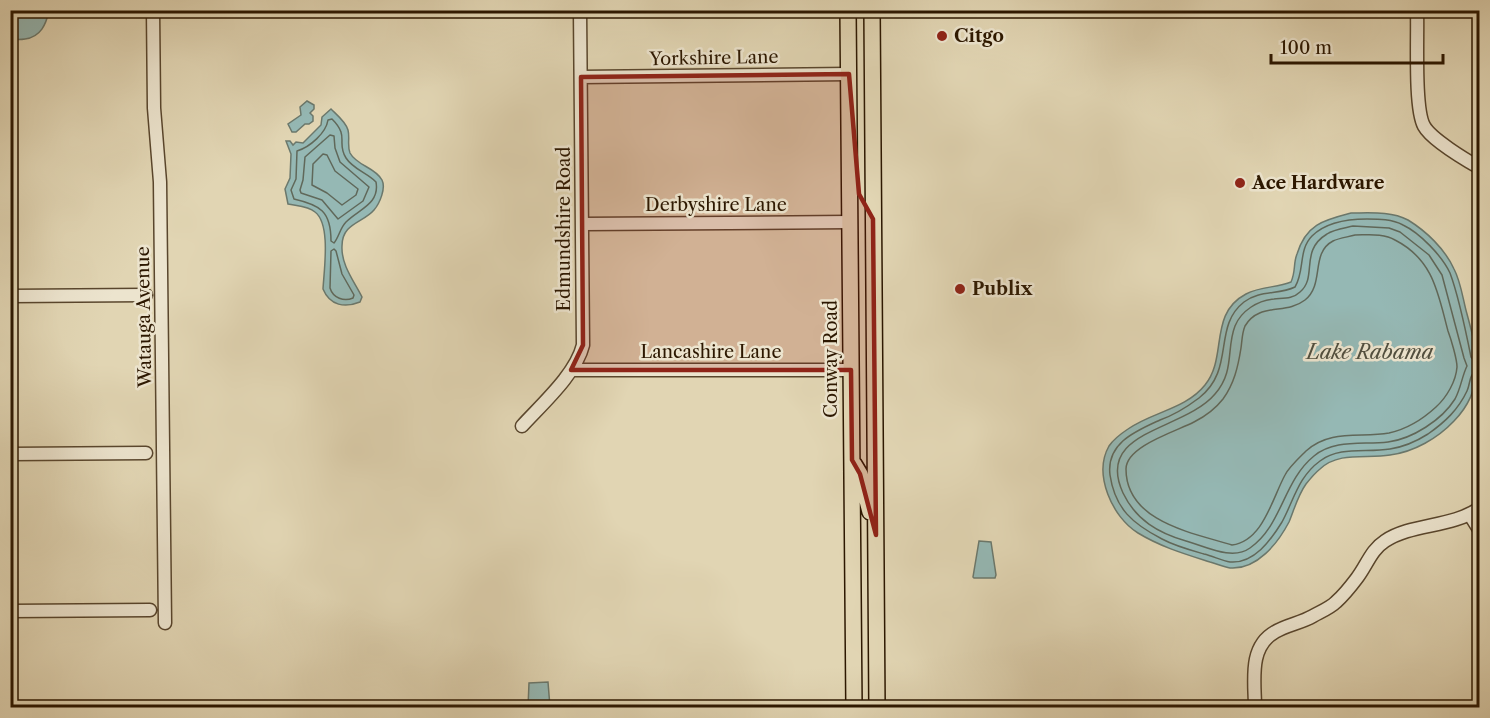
<svg xmlns="http://www.w3.org/2000/svg" width="1490" height="718" font-family="'Libre Caslon Text',serif">
  <style>
    .water { fill: #95b8b4; stroke: #6b786c; stroke-width: 1.5 }
    .lines { fill: none; stroke-linecap: round; stroke-linejoin: round }
    .shore { stroke: #60685a; stroke-width: 1.5 }
    .minor-casing { stroke: #59462d; stroke-width: 15 }
    .major-casing { stroke: #2c1700; stroke-width: 18 }
    .minor { stroke: #ece4ce; stroke-width: 12 }
    .major { stroke: #e1d5b3; stroke-width: 15 }
    .marked { fill: #8f2418; fill-opacity: 0.2; stroke: #8f2418; stroke-width: 4.5; stroke-linejoin: round }
    .poi-dot { fill: #8f2418; stroke: #ece4ce; stroke-width: 2 }
    .labels { text-anchor: middle; stroke-width: 5; stroke-linejoin: round; paint-order: stroke }
    .poi-label { font-size: 18px; font-weight: bold; fill: #2c1700; stroke: #ece4ce; text-anchor: start }
    .street-label { font-size: 18px; fill: #2c1700; stroke: #ece4ce }
    .water-label { font-size: 20px; font-style: italic; fill: #514f3f; stroke: #ece4ce }
  </style>
  <rect width="100%" height="100%" fill="#e1d5b3"/>
  <filter id="stains"><feTurbulence type="fractalNoise" baseFrequency=".00333" numOctaves="4"/><feColorMatrix values="0 0 0 0 .2 0 0 0 0 .09 0 0 0 0 .02 0 0 0 .5 -.17"/></filter>
  <radialGradient id="worn" r=".72"><stop offset=".6" stop-color="#630" stop-opacity="0"/><stop offset="1" stop-color="#630" stop-opacity=".3"/></radialGradient>
  <path class="water" d="M11,10H49V11C46,24 41,37 25,39C20,40 16,39 11,40Z
    M307,101L314,105V109L310,113L313,116V121L309,124H305L296,132H292L288,124L301,115L300,107Z
    M331,109C337,115 346,122 348,130C350,138 347,145 350,153C357,166 375,167 382,180C386,188 380,203 374,210C363,223 342,223 342,246C341,265 354,281 362,297L360,302C345,308 330,306 323,289C324,270 331,224 315,212C308,206 297,206 288,204L285,189L290,178L291,154L286,141H290L293,145L296,142L303,143L321,125L322,117Z
    M1351,213C1370,213 1391,211 1408,220C1426,231 1445,249 1454,269C1461,282 1463,300 1467,314C1478,354 1486,388 1454,421C1438,438 1414,452 1390,455C1367,459 1339,451 1320,469C1315,473 1310,479 1306,484C1298,495 1294,510 1289,522C1278,543 1257,570 1230,568C1224,567 1217,564 1210,562C1185,554 1161,547 1138,533C1112,517 1093,474 1109,446C1113,440 1122,433 1128,429C1152,412 1186,409 1205,385C1228,357 1208,314 1246,294C1261,286 1277,288 1291,282C1296,271 1293,264 1297,254C1306,224 1324,220 1351,213Z
    M979,541L991,542L996,575L995,578H974L973,577Z
    M548,682L550,707H528L529,683Z"/>
  <g class="lines">
    <path class="shore" d="M332,119C350,137 336,142 346,158C353,169 367,173 376,182C380,204 359,209 346,222C340,228 339,237 334,243L331,241C331,211 320,205 294,199L291,190L296,179L297,151C310,147 326,133 328,120Z
      M330,135L334,136L335,148L340,162L369,187L363,201L338,219L322,200L301,193L300,190L303,180L305,157Z
      M323,154L327,155L335,171L358,189L356,195L342,205L327,193L312,185L313,164Z
      M1353,226L1389,228L1400,232L1429,255L1442,275L1464,358L1467,366C1462,376 1461,388 1455,399C1442,420 1412,439 1388,442C1362,445 1335,439 1314,456C1283,481 1282,526 1250,548C1232,561 1205,546 1186,541C1158,533 1136,520 1123,493C1094,430 1184,431 1215,394C1235,371 1226,349 1235,326C1241,311 1258,300 1274,299C1283,298 1293,299 1300,292C1318,277 1299,251 1327,234C1334,229 1345,228 1353,226Z
      M1355,235C1368,235 1384,233 1395,240C1434,260 1438,294 1448,331C1451,339 1457,359 1457,367C1456,381 1447,397 1436,407C1423,419 1407,429 1389,433C1360,438 1330,429 1306,451C1299,458 1289,467 1285,475C1272,499 1263,541 1232,545C1193,533 1126,522 1126,469C1126,446 1177,431 1194,422C1204,417 1216,408 1223,399C1234,384 1238,367 1241,348C1242,341 1242,333 1245,326C1259,302 1286,315 1305,300C1325,284 1310,253 1333,241C1339,238 1348,237 1355,235Z
      M334,249L336,251L342,274L354,295L353,298C344,302 333,298 330,288L331,251Z
      M1480,362L1474,361L1471,357C1466,332 1459,297 1450,273C1442,256 1420,233 1403,225C1392,219 1379,219 1367,219C1347,219 1326,222 1312,236C1298,250 1305,271 1295,287C1279,295 1259,290 1244,302C1212,327 1236,369 1199,398C1187,407 1174,415 1160,420C1136,431 1106,443 1110,475C1115,509 1133,524 1162,539C1175,546 1190,550 1204,554C1213,556 1222,561 1230,562C1254,564 1271,540 1282,522C1294,500 1298,477 1320,461C1340,446 1366,453 1390,449C1403,447 1417,441 1428,434C1445,422 1458,410 1467,391C1471,383 1468,372 1480,370"/>
    <defs>
      <path id="minor" d="M153,10L154,108L160,182L165,623
        M1417,10C1418,35 1414,108 1424,126C1431,139 1466,160 1480,168
        M581,77L849,74
        M583,224L850,222
        M10,296L146,295
        M571,370H851
        M522,426C542,404 576,374 583,345L580,10
        M10,454L146,453
        M1470,515L1480,531
        M10,611L150,610
        M1255,708C1255,682 1248,647 1275,632C1286,625 1301,623 1313,616C1320,612 1330,608 1336,602C1344,595 1351,586 1357,578C1367,565 1371,550 1385,541C1412,523 1451,528 1480,508"/>
      <path id="major" d="M848,10L854,708
        M872,10L877,708
        M854,464L860,474L870,512"/>
    </defs>
    <use href="#minor" class="minor-casing"/>
    <use href="#major" class="major-casing"/>
    <use href="#minor" class="minor"/>
    <use href="#major" class="major"/>
  </g>
  <path class="marked" d="M849,74L859,194L873,219L876,535L860,474L852,460L851,370H571L583,345L581,77Z"/>
  <g class="poi-dot">
    <circle cx="942" cy="36" r="6"/>
    <circle cx="1240" cy="183" r="6"/>
    <circle cx="960" cy="289" r="6"/>
  </g>
  <g class="labels">
    <g class="poi-label">
      <text x="954" y="42">Citgo</text>
      <text x="1252" y="189">Ace Hardware</text>
      <text x="972" y="295">Publix</text>
    </g>
    <g class="street-label">
      <text transform="translate(714 58) rotate(-1)" y="6">Yorkshire Lane</text>
      <text x="716" y="211">Derbyshire Lane</text>
      <text transform="translate(564 229) rotate(-90)" y="6">Edmundshire Road</text>
      <text transform="translate(144 317) rotate(-91)" y="6">Watauga Avenue</text>
      <text x="711" y="358">Lancashire Lane</text>
      <text transform="translate(831 359) rotate(-90)" y="6">Conway Road</text>
    </g>
    <g class="water-label">
      <text x="1370" y="359">Lake Rabama</text>
    </g>
  </g>
  <rect width="1490" height="718" fill="none" stroke="#e1d5b3" stroke-width="36"/>
  <rect x="12" y="12" width="1466" height="694" fill="none" stroke="#2c1700" stroke-width="3"/>
  <rect x="18" y="18" width="1454" height="682" fill="none" stroke="#2c1700" stroke-width="1.5"/>
  <path d="M1271 54v9h172v-9" fill="none" stroke="#2c1700" stroke-width="3"/>
  <text x="1280" y="54" font-size="18" fill="#2c1700" stroke="#ece4ce" stroke-width="4.5" paint-order="stroke">100 m</text>
  <rect width="100%" height="100%" filter="url(#stains)"/>
  <rect width="100%" height="100%" fill="url(#worn)"/>
</svg>
